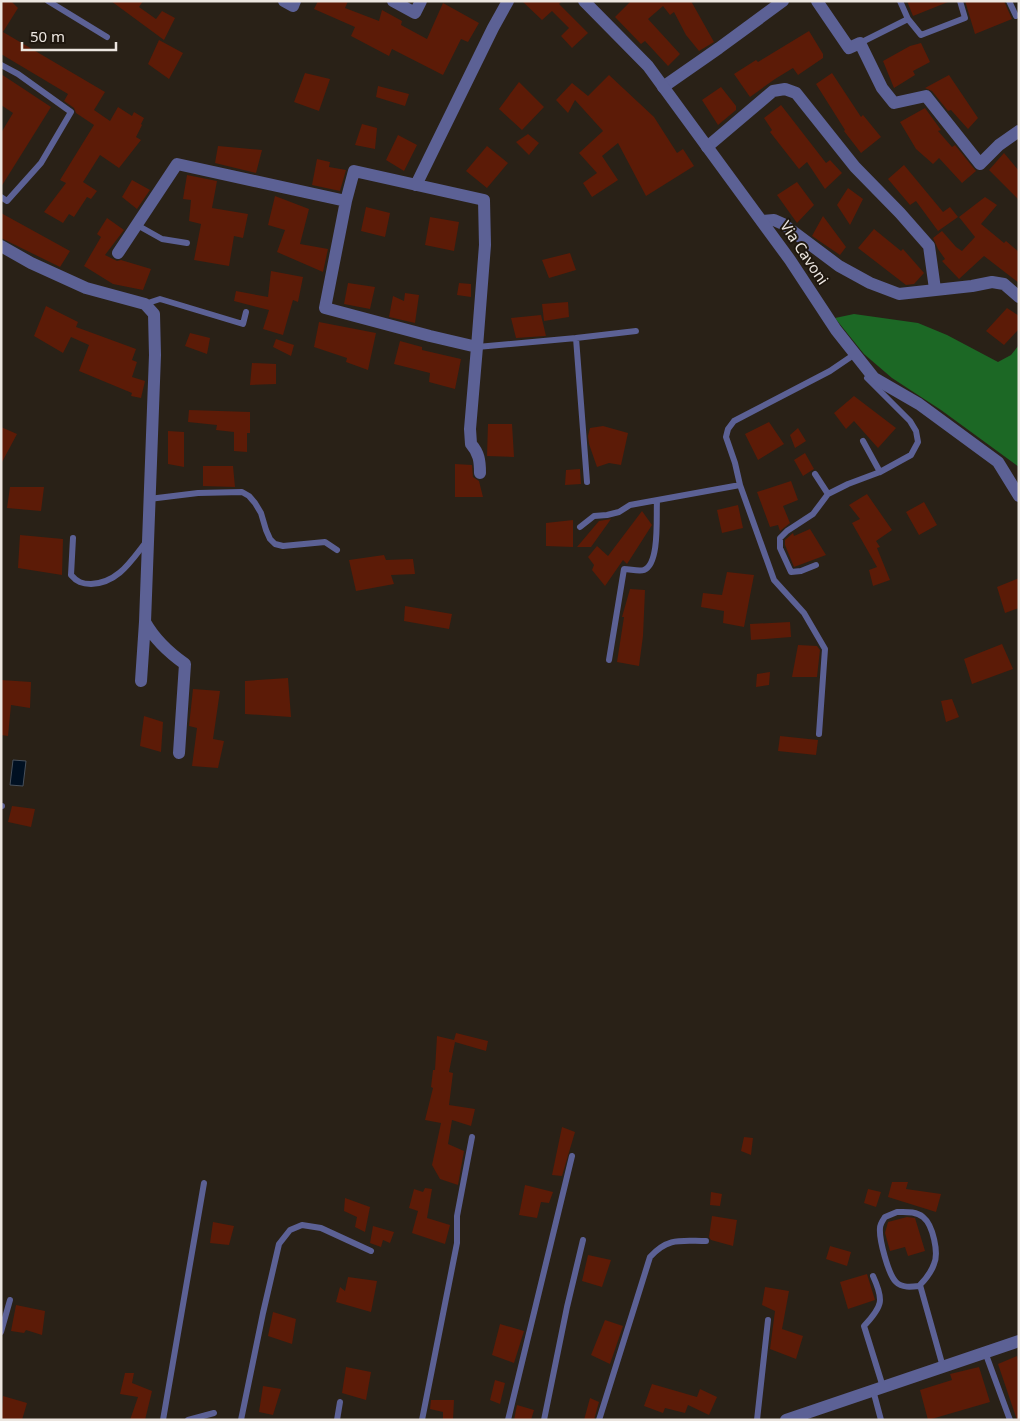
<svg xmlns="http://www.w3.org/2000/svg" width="1020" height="1421" font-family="'Noto Sans',sans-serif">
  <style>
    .forest { fill: #1c6825 }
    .water { fill: #001022; stroke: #47505b }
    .building { fill: #5c1b07 }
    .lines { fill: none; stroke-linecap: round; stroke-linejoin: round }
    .service { stroke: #5c6195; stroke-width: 6 }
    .minor { stroke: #5c6195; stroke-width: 12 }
    .tertiary { stroke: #5c6195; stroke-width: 12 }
    .labels { text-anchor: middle; stroke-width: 4; stroke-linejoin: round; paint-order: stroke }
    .street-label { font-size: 15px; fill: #ece6e0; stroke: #1f170e }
  </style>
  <rect width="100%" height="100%" fill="#292117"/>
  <path class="forest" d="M854,314L918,323L947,335L998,362L1011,355L1019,345V467L941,410L892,378L864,354L835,318Z"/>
  <path class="water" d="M13,760L26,761L23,786L10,785Z"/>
  <path class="building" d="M1,1H11L18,8L3,32L105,92L94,110L110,121L118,107L132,116L134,112L144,118L141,124L142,125L136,137L141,140L119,168L100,155L83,182L97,191L91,199L87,197L74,217L69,214L63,223L44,212L66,183L60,180L94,125L76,113L74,108L64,101L68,94L1,54Z
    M111,1H143L139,7L156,19L162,11L175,18L164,40Z
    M318,1H348L345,8L379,21L382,10L402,21L401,25L427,39L443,3L479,23L468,42L461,39L443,75L392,49L389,56L351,36L355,27L314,9Z
    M522,1H562L559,4L588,33L572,48L561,36L569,28L552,11L542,20Z
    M631,1H691L714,42L699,51L686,35L674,12L670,15L663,6L648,19L680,54L668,66L645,41L641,44L615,17Z
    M907,1H948V2L913,16Z
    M965,1H1004L1012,19L975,34Z
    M809,31L823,54V58L798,75L793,68L775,79L750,97L734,74L756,60L758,62Z
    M159,40L183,53L169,79L148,64Z
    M921,43L930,62L913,71L915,75L894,88L883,61L910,46Z
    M305,73L330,79L319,111L294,102Z
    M832,73L861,117L863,115L881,137L861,153L844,131L845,130L816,84Z
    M1,74L51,107L1,187V133L13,113L1,105Z
    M609,75L654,117L677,153L683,149L694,166L646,196L618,143L602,156L618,180L592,197L583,183L597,173L579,153L603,131L575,100L568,113L556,100L572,83L588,96Z
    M949,75L978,118L968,129L951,110L948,111L932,91L925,88Z
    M519,82L544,107L522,130L499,109Z
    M378,86L409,94L405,106L376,97Z
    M721,87L736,106V110L718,125L702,100Z
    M781,105L826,163L830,160L842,173L825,189L807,162L799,169L770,132L772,130L764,118Z
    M925,108L941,130L938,131L952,147L955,145L976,171L962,183L939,158L933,164L916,149L900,122Z
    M362,124L377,128L375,149L355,145Z
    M528,134L539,143L529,155L516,142Z
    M398,135L417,145L404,171L386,160Z
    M218,146L262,150L256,173L215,163Z
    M487,146L508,163L487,188L466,171Z
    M1004,153L1019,171V200L989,170Z
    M317,159L330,162L329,167L346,170L340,191L312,185Z
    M904,165L943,212L950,207L958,217L938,231L916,201L910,205L888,179Z
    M187,175L217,181L212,208L248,214L243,238L234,236L229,266L194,260L201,224L189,221L191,200L183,199Z
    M132,180L150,190L137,209L122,197Z
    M797,182L814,205L797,223L777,195Z
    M848,188L863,199L850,225L837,205Z
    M275,196L309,209L300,244L328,249L323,272L277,252L285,230L268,225Z
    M985,197L997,205L981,224L1004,243L1006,241L1019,252V283L984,256L959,279L942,261L945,259L938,249L933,238L942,231L956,247L962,251L975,237L959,217Z
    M366,207L390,213L385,237L361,231Z
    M1,213L70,251L60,267L1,238Z
    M823,216L846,247L840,255L812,236Z
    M430,217L459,222L454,251L425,245Z
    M107,218L124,230L105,255L117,261L121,260L151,269L143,290L113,284L84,266L101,237L97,234Z
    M874,229L901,251L903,249L924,273L914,284L906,285L858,248Z
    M570,253L576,270L549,278L542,260Z
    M271,271L303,277L298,302L293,300L283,335L263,329L269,310L234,301L236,291L268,297Z
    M348,283L375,287L370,309L344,304Z
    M459,283L471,284V297L457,295Z
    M405,293L419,295L415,323L389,317L393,296L404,301Z
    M568,302L569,317L544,321L542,304Z
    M46,306L78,322L76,327L136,349L132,360L137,362L132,377L145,381L141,398L131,396L132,393L79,371L89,345L71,337L63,353L34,336Z
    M1007,308L1019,316V329L1004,345L986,331Z
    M541,315L546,336L516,338L511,318Z
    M319,322L376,333L368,370L346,362L347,358L314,347Z
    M190,333L210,338L207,354L185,346Z
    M276,339L294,345L291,356L273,347Z
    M400,341L422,347V350L461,359L455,389L429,382L430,373L394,364Z
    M252,363L276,364V384L250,385Z
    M854,396L896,428L878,448L854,421L846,429L834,413Z
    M189,410L250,412V433H247V452L234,451V432L216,430L217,425L188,422Z
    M769,422L784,444L758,460L745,434Z
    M488,424H512L514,457L487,456Z
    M603,426L628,433L621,465L609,463L597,467L589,444L588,436L590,428Z
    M1,427L17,434L1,464Z
    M798,428L806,441L795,448L790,435Z
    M168,431L184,432V467L168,464Z
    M805,453L814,469L803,476L794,460Z
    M455,464L472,465L473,477L479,481L483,497H455Z
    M203,466H233L235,487L203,486Z
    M580,469L581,484L565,485L566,470Z
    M791,481L798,500L783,506L790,523L780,531L778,525L770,527L757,492Z
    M10,487H44L41,511L7,508Z
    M867,494L892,530L876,541L880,547L877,548L890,580L873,586L869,570L877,567L852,523L860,519L849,505Z
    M924,502L937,525L919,535L906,512Z
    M738,505L743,528L722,533L717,510Z
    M642,511L652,525L627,564L623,560L605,586L592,570L594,565L588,557L597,546L608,556Z
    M611,519L591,547H577L599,521Z
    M573,520V547L546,546V523Z
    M810,529L826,555L794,567L785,545V540L793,533L794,536Z
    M20,535L63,539L62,575L18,568Z
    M384,555L386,560L413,559L415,574L391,575L394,584L356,591L349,560Z
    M727,572L754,575L744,627L723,623L724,611L701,607L703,593L722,595Z
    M1019,578V608L1005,613L997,587Z
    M630,589L645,590L643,636L639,666L617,662L624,617H622Z
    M405,606L452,614L449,629L404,621Z
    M790,622L791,637L751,640L750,624Z
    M1002,644L1013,669L972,684L964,659Z
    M798,645L817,646L820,650L817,677H792Z
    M770,672L769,685L756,687L757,674Z
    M288,678L291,717L245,714V681Z
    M1,680L31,682L30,708L11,705L8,736L1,735Z
    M193,689L220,691L213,739L224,741L218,768L192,766L197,728L189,726Z
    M952,699L959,717L946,722L941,701Z
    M144,716L163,722L161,752L140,746Z
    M780,736L818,740L816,755L778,751Z
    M12,806L35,809L31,827L8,822Z
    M456,1033L488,1041L486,1051L455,1042L449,1072L453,1073L449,1105L475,1109L471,1126L452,1120L448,1144L464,1151L458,1185L440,1179L432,1165L441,1123L425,1120L433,1088L431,1087L433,1070H435L437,1036L454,1040Z
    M562,1127L575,1132L562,1176L552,1175Z
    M744,1137L753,1138L751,1155L741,1151Z
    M892,1182H908L906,1189L941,1194L936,1212L888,1197Z
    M525,1185L553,1192L549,1203L541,1202L537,1218L519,1215Z
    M425,1188L432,1189L427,1218L450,1225L445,1244L412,1233L418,1211L409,1208L414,1189L423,1192Z
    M868,1189L881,1192L876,1207L864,1203Z
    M711,1192L722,1194L720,1206L710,1205Z
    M345,1198L370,1207L365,1232L355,1227L357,1217L344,1211Z
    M712,1216L737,1220L733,1246L711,1240L709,1237Z
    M907,1217L915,1218L925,1251L908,1256L905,1247L890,1251L885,1233L888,1222Z
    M213,1222L234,1226L229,1245L210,1243Z
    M373,1226L394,1232L390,1243L383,1240L381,1247L370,1243Z
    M830,1246L851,1252L847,1266L826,1259Z
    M588,1255L611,1260L602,1287L582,1281Z
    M867,1274L875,1300L848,1309L840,1282Z
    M348,1277L377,1281L371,1312L336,1302L340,1287L345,1291Z
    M765,1287L789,1291L782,1329L803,1336L796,1359L770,1349L775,1311L762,1305Z
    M16,1305L45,1311L42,1335L26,1330L24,1333L11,1331Z
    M273,1312L296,1319L292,1344L268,1336Z
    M605,1320L623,1326L610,1364L591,1355Z
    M500,1324L524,1331L514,1363L492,1355Z
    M1017,1356L1019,1363V1419L1017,1420L998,1364Z
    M346,1367L371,1372L366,1400L342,1393Z
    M979,1367L990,1402L928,1420L920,1390L952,1380L950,1374Z
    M125,1373H134L132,1383L152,1391L145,1420H130L138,1397L120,1394Z
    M495,1380L505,1383L500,1404L490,1400Z
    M652,1384L697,1397L700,1389L717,1397L709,1415L688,1405L685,1413L665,1408L663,1413L644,1406Z
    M263,1386L281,1389L273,1415L259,1412Z
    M3,1396L27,1403L22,1420H1Z
    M590,1398L599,1402L594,1420H584Z
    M431,1400H454L453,1420H443V1412L430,1409Z
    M517,1405L534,1410L531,1420H514Z"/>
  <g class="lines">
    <path class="service" d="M48,1L107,37
      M900,1L908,19
      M1009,1L1016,16
      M860,43L908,19L921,35L965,18L960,1
      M1,65L18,74L71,112L41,163L7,201L1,197
      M137,225L162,239L187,243
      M145,304L160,299L243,324L246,312
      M576,338L636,331
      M477,347L576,338L587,482
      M863,441L880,472
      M815,474L828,494
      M740,485L735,463L726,437L728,429L734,421L830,371L855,354
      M149,499L198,493L242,492L249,496L255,503L261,513L266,530L270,539L275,544L283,546L325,542L337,550
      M580,527L594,516L607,515L619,512L630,505L740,485L774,580L804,613L825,649L819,734
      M73,538L71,575C77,582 82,584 91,584C118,583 131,561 146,542
      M816,565L801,571L791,572L780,548V538L787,531L813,514L828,494L848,484L880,472L911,455L918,442L916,431L910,421L867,378
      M609,660L624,569C630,569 639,572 644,570C660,564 656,516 657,501
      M1,806H2
      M897,1212C906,1212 916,1211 923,1217C933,1225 939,1253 934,1264C931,1273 925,1280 919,1286C911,1287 902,1288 896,1282C888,1274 879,1239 880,1228C880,1224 883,1220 885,1217Z
      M873,1276C884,1300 883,1306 864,1326L883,1387
      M920,1285L943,1367
      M1,1332L10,1300
      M985,1352L1010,1420
      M873,1390L881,1420
      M163,1420L204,1183
      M188,1420L214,1413
      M241,1420L263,1313L279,1244L290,1230L302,1225L321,1228L371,1251
      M337,1420L340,1402
      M422,1420L457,1243V1216L472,1137
      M508,1420L572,1156
      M544,1420L567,1307L583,1240
      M599,1420L650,1257C668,1237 681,1241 706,1241
      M757,1420L768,1320"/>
    <path class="minor" d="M284,1L293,6L295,1
      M393,1L415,13L421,1
      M817,1L849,48L860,43L882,88L894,103L926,96L980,164L999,145L1019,131
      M663,87L719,48L783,1
      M707,147L773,91L785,89L796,93L855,167L900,213L929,246L935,289
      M354,171L484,200L485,245L477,347L430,336L325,308L346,201Z
      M416,185L493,28L508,1
      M762,221L774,220L783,224L839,266L870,283L899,294L972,286L992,282L1004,284L1019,297
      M1,246L31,263L86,288L145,304L154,314L155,355L145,622C155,640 168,652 185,664L179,753
      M118,253L177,164L346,201
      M477,347L470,429L471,444C479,453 480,461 480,473
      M141,681L145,622
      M786,1420L1019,1341"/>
    <path class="tertiary" d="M584,1L648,66L790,260L836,330L874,378L919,404L998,462L1019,496"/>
  </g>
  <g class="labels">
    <g class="street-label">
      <text transform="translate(804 253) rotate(56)" y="5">Via Cavoni</text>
    </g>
  </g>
  <rect width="1020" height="1421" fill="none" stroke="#ece6e0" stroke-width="5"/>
  <path d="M22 42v8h94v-8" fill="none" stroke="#ece6e0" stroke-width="2.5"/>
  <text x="30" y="42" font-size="15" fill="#ece6e0" stroke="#1f170e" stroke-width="4" paint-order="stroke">50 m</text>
</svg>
